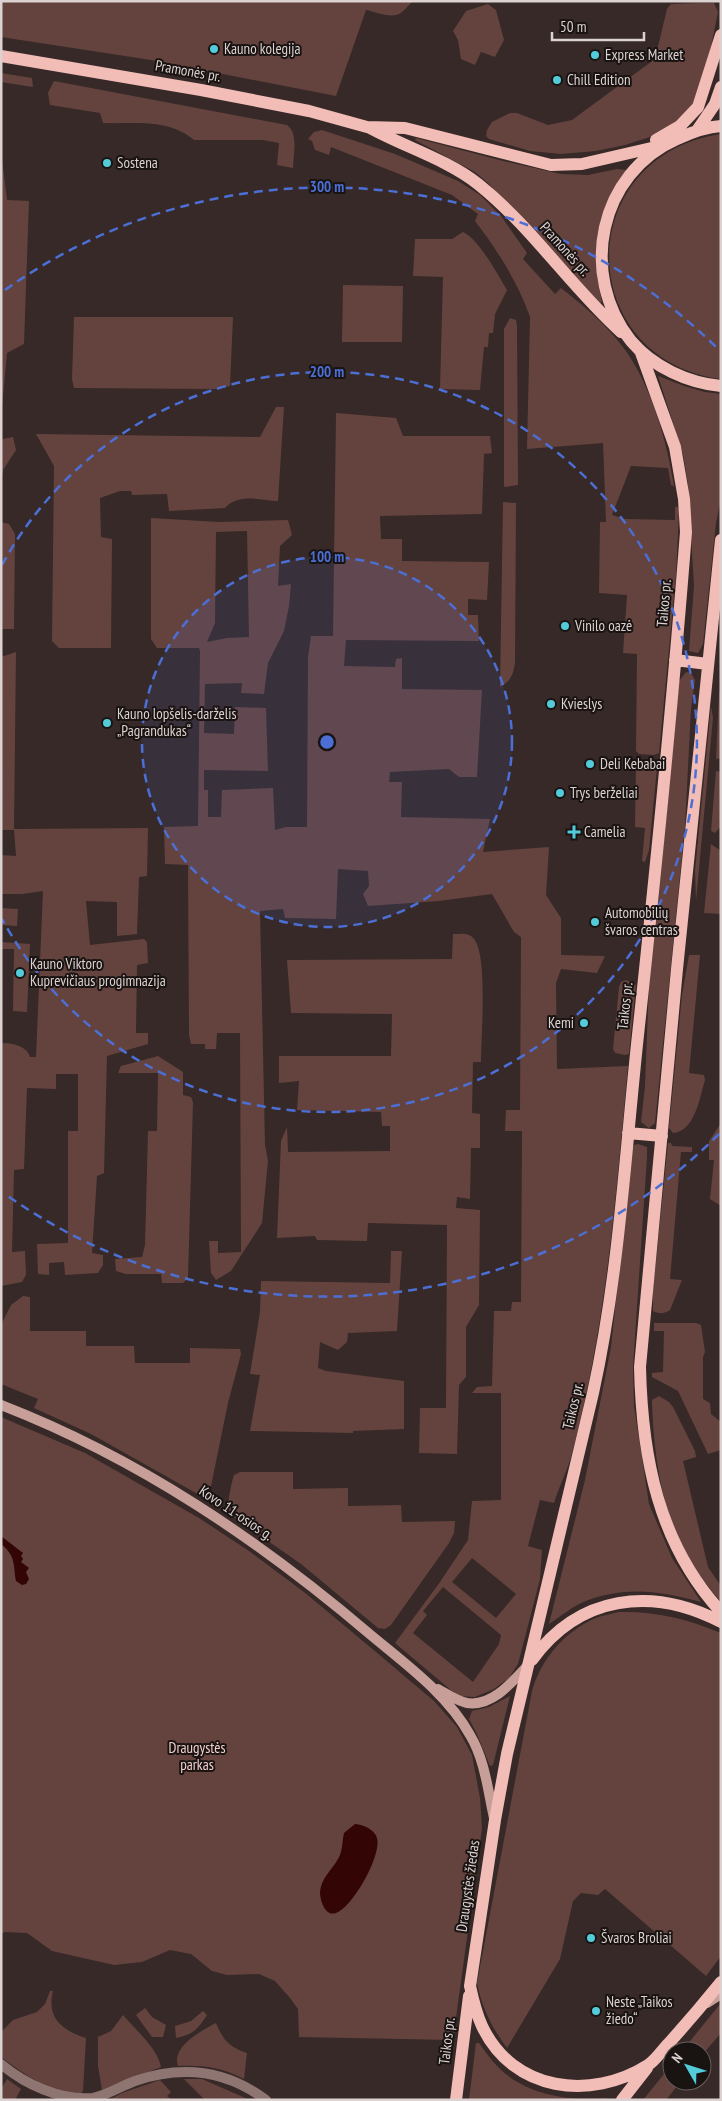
<svg xmlns="http://www.w3.org/2000/svg" width="722" height="2101" font-family="'PT Sans Narrow',sans-serif">
  <style>
    .green { fill: #64433e; fill-rule: evenodd }
    .water { fill: #330504 }
    .lines { fill: none; stroke-linecap: round; stroke-linejoin: round }
    .street { stroke: #8f7571; stroke-width: 10 }
    .secondary { stroke: #c79e98; stroke-width: 10 }
    .primary { stroke: #f2bdb6; stroke-width: 12 }
    .ring { fill: none; stroke: #4c6fd6; stroke-width: 2.5; stroke-dasharray: 9 6 }
    .poi-dot { fill: #53cbda; stroke: #191312; stroke-width: 2 }
    .labels { text-anchor: middle; stroke-width: 4; stroke-linejoin: round; paint-order: stroke }
    .poi-label { font-size: 15px; fill: #dbd2d1; stroke: #191312; text-anchor: start }
    .street-label { font-size: 15px; fill: #dbd2d1; stroke: #191312 }
    .park-label { font-size: 15px; fill: #f3cfca; stroke: #191312 }
    .centre { fill: #4c6fd6; stroke: #191312; stroke-width: 2.5 }
    .ring-label { font-size: 15px; text-anchor: middle; font-weight: bold; fill: #4c6fd6; stroke: #191312; stroke-width: 4; stroke-linejoin: round; paint-order: stroke }
  </style>
  <rect width="100%" height="100%" fill="#362927"/>
  <path class="green" d="M1,1H414C409,4 406,9 402,12C392,20 377,12 366,10L336,96L151,60L1,37Z
    M699,3H714L718,12L705,76L697,99L675,124L653,136L625,145L596,151L561,154L530,151L489,139L486,136L487,130L492,122L510,113H517L548,125L572,120L655,59L667,9L671,4Z
    M488,4L496,10L504,40L495,57L481,52L475,65L461,59L458,40L453,31L466,11Z
    M1,73L32,78L33,87L1,82Z
    M54,81L287,125C299,134 293,154 293,168L277,165L279,143L263,140H194C168,118 135,124 103,123L100,113L50,105L48,93Z
    M322,130L395,154L458,181L480,195L501,216L527,253L523,259L555,294L561,288C588,309 616,333 633,362C655,399 667,444 674,486L671,485L668,468L631,466L612,515L625,519L675,520V507H678L679,510L676,575L659,753L654,755L639,754L636,751L637,654L623,653L627,595L599,593L600,522H606L603,443L527,449L530,317C517,281 498,251 475,221L478,214L452,195L331,147L329,155L315,150L312,141L308,139L314,132Z
    M721,134V379C572,358 572,156 721,134Z
    M416,138L503,161L561,174L588,175L617,169L626,170C595,215 590,249 602,302L600,303L588,291L488,183L475,172L415,140Z
    M1,151L7,200L29,201L24,344L7,353L1,418Z
    M463,232C478,238 498,275 507,290L495,314L493,333H489L488,347H484L480,390L440,389L443,277L413,276L415,239H452Z
    M343,285L403,286L402,342H342Z
    M74,317H233L230,386L216,389L74,388L72,379Z
    M510,318L516,320L517,326L518,485L505,487L504,486V329Z
    M658,376L684,386L705,392L721,394V499L716,523L703,644L698,653L689,651L694,586L688,484L683,454Z
    M276,407H284L278,501C260,500 238,493 225,508L169,511L167,494L132,495L131,491H120L100,498L101,537L112,539L111,648H59L52,641L54,466L36,434L260,437Z
    M336,413L396,418L403,436H490L492,453L484,454L482,514L380,516L381,539H402V561L489,562L487,600L468,599V615H478L479,641L346,640L344,666L395,667L396,659L402,658V689L482,690L477,777H459L449,769L390,772L389,782H402L401,817L490,819L483,852L549,847L546,895L561,918V955L605,956L597,973L561,969L556,983L557,1069L628,1066C616,1195 606,1327 572,1453C568,1470 559,1486 554,1503L540,1500L528,1546L542,1550L540,1579L518,1664L509,1678L494,1689L475,1697L460,1696L452,1691L395,1643L440,1582L468,1540L472,1501L501,1500V1393H472L477,1387L492,1386L494,1311H511L512,1302H521L522,1131H505L506,1110H520L521,937L514,932L492,894L439,901L368,906L363,894L369,886L368,871L338,869L336,919L285,918L283,909L260,911L265,1145L268,1161L262,1223L231,1271L216,1280L211,1273L209,1241H218V1253L241,1252L240,1033H217L216,1049H205V1044H191L189,1035L188,865L165,864L164,827L198,826L200,651L199,648H157L151,639V518L219,522L288,520L292,535L280,546L278,586L291,584L289,606L284,631L268,663L264,694L241,693L242,683L205,684L204,733L234,734L235,707L266,708L268,771L204,770V790H208V817H221L222,790L273,788L275,830L286,827H307L308,657L311,636H333ZM247,531L249,637L227,638L207,642L215,623L216,532ZM472,1558L516,1594L496,1618L452,1582ZM443,1587L501,1635L499,1644L473,1682L413,1633L427,1615L423,1611Z
    M13,437L16,450L3,470L1,483V443L3,439Z
    M503,502L516,503L515,663C513,675 511,681 500,687Z
    M1,522L9,524L15,534L14,629H1Z
    M16,652L14,829L148,828L147,876L139,877L137,934L117,936V902L86,901L90,945L144,939L147,942L148,963L137,965L136,1033H148V1044L107,1056L104,1173L97,1176L92,1253L103,1255V1265L98,1273L65,1275L64,1262L49,1263V1275L38,1274L37,1244L68,1243V1131H78V1074H56V1089L27,1088L24,1169L14,1170L12,1252L25,1251L26,1275L22,1282L1,1286V1043C13,1043 27,1046 30,1057H36L43,891L22,894H1V855L16,856L14,830H1V655L4,656Z
    M686,672L691,673L695,680L691,709L685,826L655,1123L649,1128L641,1122L645,1086L649,983L658,906L679,681Z
    M720,690L721,758L716,759L719,694Z
    M711,706L713,718L696,901L695,871Z
    M636,764L654,766L657,768L649,850L645,862L642,861L645,828L635,827Z
    M716,771L721,772V826L715,833L711,831Z
    M711,844L721,851V914L704,913Z
    M1,908L18,909L17,926L1,925Z
    M453,934C461,934 469,932 474,939C488,955 481,1038 481,1062H473L472,1113L480,1114V1148H471L470,1199L457,1197L456,1208L480,1210L479,1305L466,1327V1377L459,1385L457,1454L419,1453L420,1408H446L447,1225L368,1223L367,1241L317,1240L315,1236L277,1238L281,1141L287,1127L288,1152L390,1151V1126H382L381,1112L297,1110L299,1081L279,1083V1056H391L392,1014L291,1013L287,960L452,959Z
    M1,942L30,944L27,1012L13,1011L14,949H1Z
    M689,955H700L689,1073L704,1075L705,1080C700,1096 695,1132 673,1133L669,1128L682,995Z
    M626,980L636,985L629,1054L625,1055L615,1053L613,1049L619,987L621,982Z
    M158,1056L183,1072V1095L191,1097L193,1102L188,1278L183,1283H162L161,1274H126L116,1271L115,1259L142,1257L145,1245L148,1131H157L158,1073H118L121,1066Z
    M721,1123V1206L710,1199L714,1160H709V1141Z
    M668,1143H671L672,1146L692,1147V1152H681L670,1279L682,1280L670,1310C664,1314 659,1314 653,1311V1291Z
    M638,1144L647,1147V1157L633,1367L634,1406L649,1504L672,1558L701,1602C660,1591 626,1586 586,1601C573,1606 561,1616 549,1624L585,1480L611,1347L632,1150L634,1145Z
    M391,1251H402L397,1331L348,1333L347,1342L338,1350L320,1342L318,1368L326,1371L404,1381V1429L353,1431V1433L250,1431L260,1375L250,1374L260,1312L261,1281L390,1283Z
    M23,1296L30,1297V1331H86V1346H134L135,1363H190V1348L240,1349L241,1354L228,1403L211,1486L203,1497L91,1434L34,1408L38,1399L1,1384V1325L11,1305Z
    M654,1323H696L701,1325L705,1352L703,1357V1399L710,1403L711,1414L721,1422V1450L708,1454L678,1391L652,1377V1373L663,1372L664,1331H654Z
    M659,1396L669,1402L673,1407L695,1451L696,1457L683,1461L708,1567L721,1586V1602C707,1585 694,1569 683,1549C661,1508 653,1447 652,1400Z
    M1,1417L85,1453L199,1518L249,1551L304,1592L376,1652L434,1701L457,1727L472,1755L480,1798L482,1828L453,2040L299,2037L298,2009L290,1998L275,1981L259,1974L227,1975L212,1971L191,1954L170,1950L142,1962L114,1965L52,1951L27,1933L5,1932L1,1934Z
    M240,1472H293V1489L348,1488V1506L401,1505L402,1522L455,1521L454,1533L449,1543L391,1625L385,1629L378,1628L301,1564L228,1513C226,1509 232,1480 234,1475Z
    M619,1612C655,1611 688,1619 721,1633V1956L706,1976L605,1889L598,1895L581,1893L573,1901L560,1959L507,2048C492,2028 482,2008 477,1983L532,1691C541,1659 565,1631 596,1618C603,1615 612,1614 619,1612Z
    M510,1696L493,1765L490,1766L476,1732L469,1719L472,1711L489,1707Z
    M50,1991H53C46,2018 63,2031 86,2038L83,2091L80,2094C51,2094 24,2074 1,2057V2032L13,2020L37,2012L45,2004Z
    M721,2003V2033L702,2055V2051H682Z
    M145,2008L152,2017L166,2025L163,2037H152L136,2015Z
    M203,2011L207,2015C197,2030 194,2034 176,2038L175,2026L191,2021Z
    M123,2015C135,2029 158,2049 161,2067L102,2090L98,2066V2037L111,2031Z
    M216,2023C223,2040 229,2047 247,2053L244,2079C221,2067 203,2065 178,2066C171,2047 202,2030 216,2023Z
    M476,2043H479C485,2051 491,2060 498,2067C527,2096 569,2101 607,2098L605,2100H469Z
    M672,2064V2081H681L666,2100H643Z
    M7,2079L21,2089L15,2100H1V2089Z
    M184,2079H202L250,2100H205Z
    M160,2080L171,2092L167,2096L172,2100H109L122,2093Z"/>
  <path class="water" d="M1,1536L23,1553L21,1556L23,1559L21,1562L29,1568L26,1572L29,1579L26,1584L22,1585L16,1581C13,1564 16,1556 1,1544Z
    M355,1824C364,1825 374,1829 377,1838C382,1855 353,1907 336,1913C325,1917 320,1900 320,1892C321,1878 332,1870 338,1859C343,1851 342,1841 344,1833Z"/>
  <g class="lines">
    <path class="street" d="M1,2064C25,2084 60,2101 93,2098C108,2095 121,2086 135,2081C182,2065 226,2070 266,2100"/>
    <path class="secondary" d="M1,1405C140,1459 259,1540 372,1636C407,1665 448,1695 470,1735C485,1760 488,1791 494,1818
      M438,1689C447,1694 457,1701 467,1703C493,1707 514,1680 529,1664
      M707,2003L721,1994"/>
    <path class="primary" d="M1,56L201,90L309,111L367,127L405,128L551,165L582,164L660,146
      M721,126C705,127 692,132 677,139C599,173 578,274 631,341C653,367 688,383 721,386
      M370,128C405,147 448,160 478,184C532,227 570,286 621,332
      M698,129L715,104L721,87
      M656,140L680,126L698,107L721,35
      M640,350L675,447L684,499L686,532C673,700 656,868 638,1035C625,1155 619,1275 593,1393L507,1754L495,1820L470,1986C473,2000 476,2013 482,2026C513,2092 591,2101 648,2065C656,2060 662,2050 669,2043C687,2023 704,2003 721,1982
      M721,540L677,969L640,1367C642,1457 658,1543 721,1612
      M675,660L708,664
      M628,1133L662,1136
      M532,1660C579,1595 652,1586 721,1622
      M456,2100L469,1996
      M622,2100L647,2068"/>
  </g>
  <circle cx="327" cy="742" r="185" fill="#4c6fd6" fill-opacity=".12"/>
  <g class="ring">
    <circle cx="327" cy="742" r="185"/>
    <path d="M2 565A370 370 0 1 1 2 919"/>
    <path d="M719 1134A555 555 0 0 1 5 1194M5 290A555 555 0 0 1 719 350"/>
  </g>
  <g class="poi-dot">
    <circle cx="214" cy="49" r="5"/>
    <circle cx="595" cy="55" r="5"/>
    <circle cx="557" cy="80" r="5"/>
    <circle cx="107" cy="163" r="5"/>
    <circle cx="565" cy="626" r="5"/>
    <circle cx="551" cy="704" r="5"/>
    <circle cx="107" cy="723" r="5"/>
    <circle cx="590" cy="764" r="5"/>
    <circle cx="560" cy="793" r="5"/>
    <path d="M571.5 824.5h5v5h5v5h-5v5h-5v-5h-5v-5h5z"/>
    <circle cx="595" cy="922" r="5"/>
    <circle cx="20" cy="973" r="5"/>
    <circle cx="584" cy="1023" r="5"/>
    <circle cx="591" cy="1938" r="5"/>
    <circle cx="596" cy="2011" r="5"/>
  </g>
  <g class="labels">
    <g class="poi-label">
      <text x="224" y="54">Kauno kolegija</text>
      <text x="605" y="60">Express Market</text>
      <text x="567" y="85">Chill Edition</text>
      <text x="117" y="168">Sostena</text>
      <text x="575" y="631">Vinilo oazė</text>
      <text x="561" y="709">Kvieslys</text>
      <text x="117" y="719">Kauno lopšelis-darželis<tspan x="117" dy="17">„Pagrandukas“</tspan></text>
      <text x="600" y="769">Deli Kebabai</text>
      <text x="570" y="798">Trys berželiai</text>
      <text x="584" y="837">Camelia</text>
      <text x="605" y="918">Automobilių<tspan x="605" dy="17">švaros centras</tspan></text>
      <text x="30" y="969">Kauno Viktoro<tspan x="30" dy="17">Kuprevičiaus progimnazija</tspan></text>
      <text x="574" y="1028" text-anchor="end">Kemi</text>
      <text x="601" y="1943">Švaros Broliai</text>
      <text x="606" y="2007">Neste „Taikos<tspan x="606" dy="17">žiedo“</tspan></text>
    </g>
    <g class="street-label">
      <text transform="translate(188 71) rotate(10)" y="5">Pramonės pr.</text>
      <text transform="translate(565 249) rotate(48)" y="5">Pramonės pr.</text>
      <text transform="translate(664 603) rotate(-85)" y="5">Taikos pr.</text>
      <text transform="translate(625 1006) rotate(-84)" y="5">Taikos pr.</text>
      <text transform="translate(573 1406) rotate(-77)" y="5">Taikos pr.</text>
      <text transform="translate(236 1513) rotate(34)" y="5">Kovo 11-osios g.</text>
      <text transform="translate(468 1886) rotate(-82)" y="5">Draugystės žiedas</text>
      <text transform="translate(447 2041) rotate(-83)" y="5">Taikos pr.</text>
    </g>
    <g class="park-label">
      <text x="197" y="1753">Draugystės<tspan x="197" dy="17">parkas</tspan></text>
    </g>
  </g>
  <circle cx="327" cy="742" r="8" class="centre"/>
  <g class="ring-label">
    <text x="327" y="192">300 m</text>
    <text x="327" y="377">200 m</text>
    <text x="327" y="562">100 m</text>
  </g>
  <rect width="722" height="2101" fill="none" stroke="#dbd2d1" stroke-width="5"/>
  <g transform="translate(687 2066) rotate(309)"><circle r="24" fill="#191312" stroke="#675f5e"/>
  <path d="M0-4L9 19L0 12L-9 19Z" fill="#53cbda"/>
  <text y="-8" font-size="14" font-weight="bold" text-anchor="middle" fill="#dbd2d1">N</text>
  </g>
  <path d="M552 32v8h92v-8" fill="none" stroke="#dbd2d1" stroke-width="2.5"/>
  <text x="560" y="32" font-size="15" fill="#dbd2d1" stroke="#191312" stroke-width="4" paint-order="stroke">50 m</text>
</svg>
